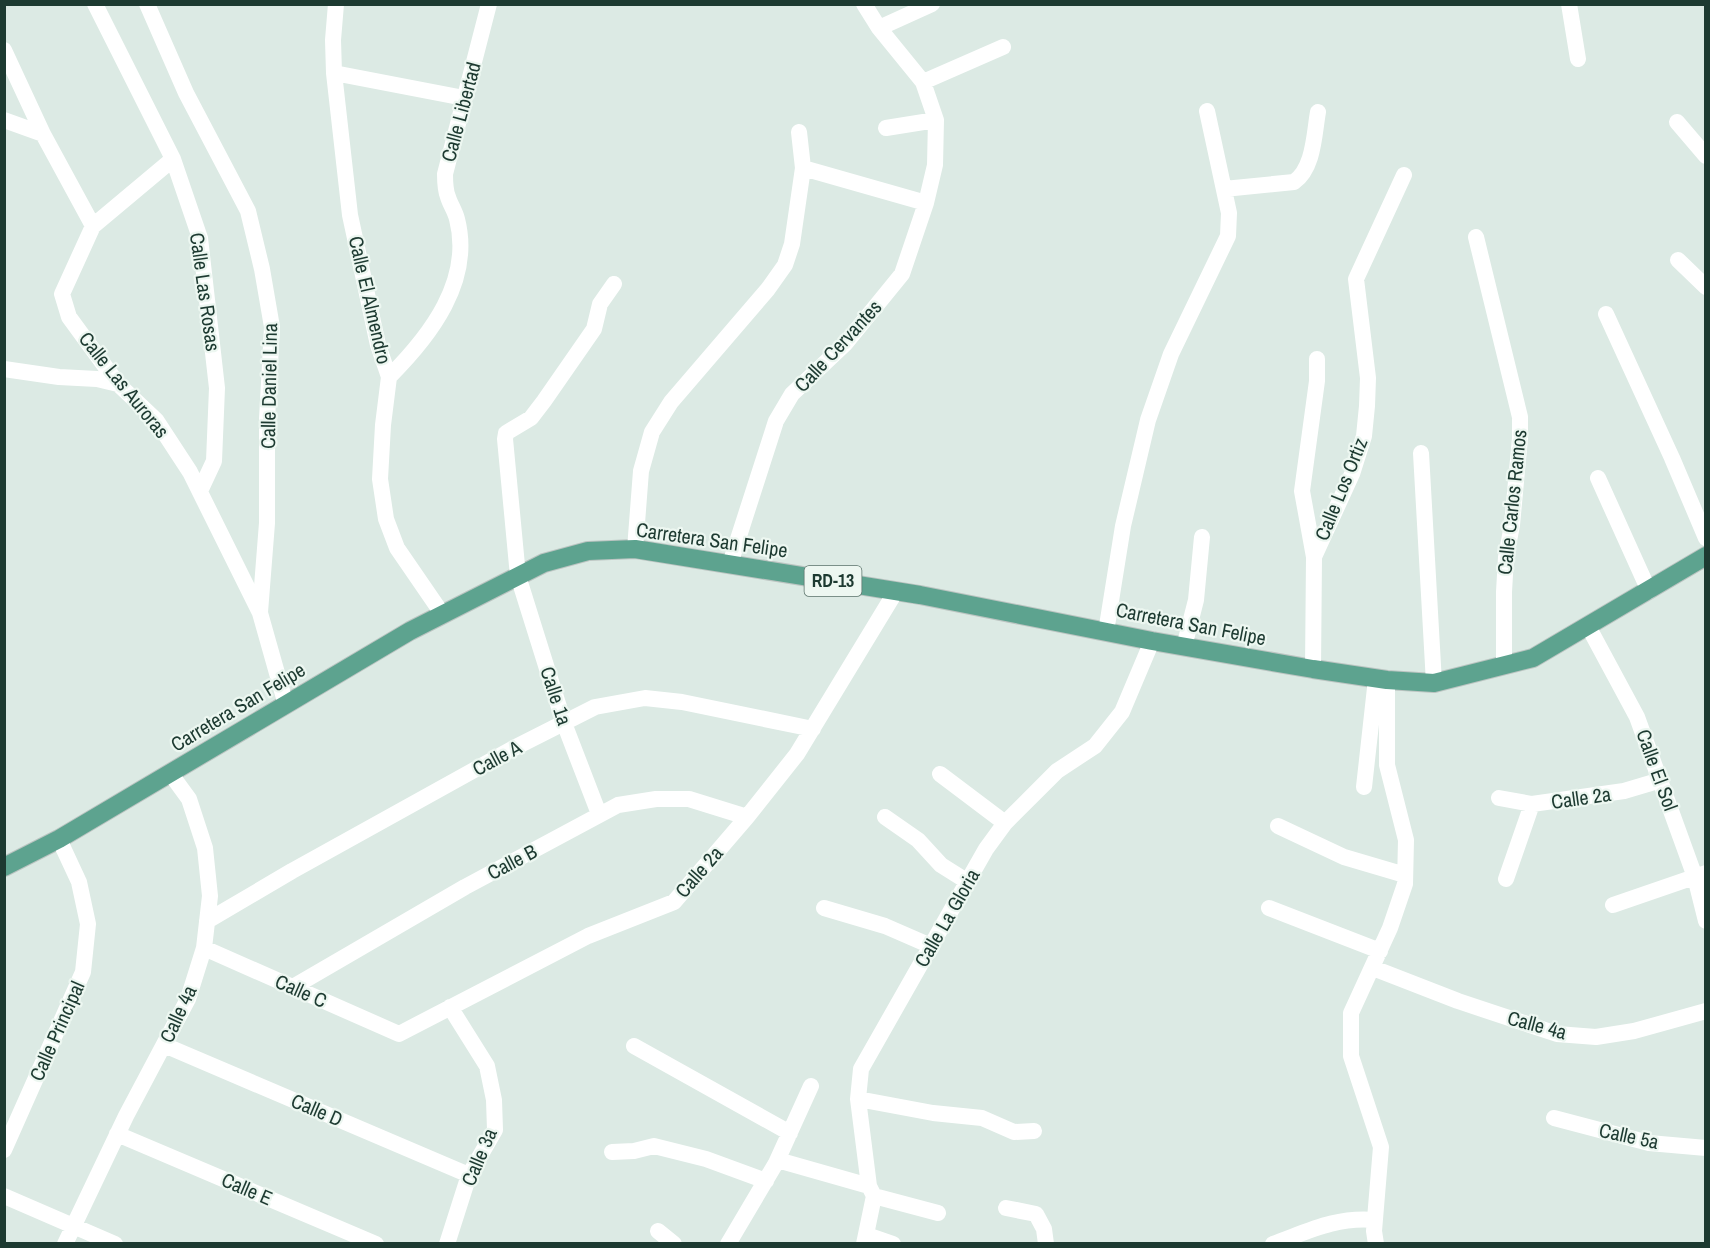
<svg xmlns="http://www.w3.org/2000/svg" width="1710" height="1248" font-family="'Archivo Narrow',sans-serif">
  <style>
    .lines { fill: none; stroke-linecap: round; stroke-linejoin: round }
    .major-casing { stroke: #bbc4c1; stroke-width: 20 }
    .minor { stroke: #fff; stroke-width: 16 }
    .major { stroke: #5da38f; stroke-width: 18 }
    .labels { text-anchor: middle; stroke-width: 4.5; stroke-linejoin: round; paint-order: stroke }
    .shield { fill: #edf7f1; stroke: #5b736b; stroke-width: 1.5 }
    .shield-label { font-size: 18px; font-weight: bold; fill: #1d3a31 }
    .street-label { font-size: 20px; fill: #1d3a31; stroke: #edf7f1 }
  </style>
  <rect width="100%" height="100%" fill="#dceae4"/>
  <g class="lines">
    <defs>
      <path id="major" d="M4,867L59,839L410,631L544,563L588,551L635,549L920,595L1152,641L1313,669L1387,680L1434,683L1533,658L1706,556"/>
    </defs>
    <use href="#major" class="major-casing"/>
    <path class="minor" d="M95,4L173,159L200,238L217,388L214,461L200,491
      M147,4L186,93L248,211L262,269L272,327L267,419V523L260,612
      M336,4L333,40L334,73L350,215L378,345L389,377L383,425L380,479L386,519L397,548L443,615
      M1569,4L1578,59
      M879,28L932,4
      M4,50L43,134L93,226
      M334,73L464,98
      M923,82L1003,47
      M4,120L43,134
      M1677,122L1706,156
      M886,128L936,120
      M173,159L93,226L62,294L69,317L118,384L156,420L190,472L260,613L286,705
      M803,168L926,203
      M1224,189L1294,182C1314,168 1314,134 1318,112
      M1476,237L1520,417V438L1512,525L1506,557L1504,592V665
      M1678,260L1706,287
      M1606,314L1672,458L1706,538
      M4,369L59,377L97,379L118,384
      M389,377C430,336 473,281 457,219C455,211 450,204 448,197C445,190 445,182 445,174L489,4
      M1421,453L1434,683
      M1598,478L1649,591
      M635,549L641,471L652,432L671,402L768,289L785,265L792,244L803,168L799,132
      M1314,557L1302,491L1317,381V359
      M730,564L776,421L792,394L845,344L902,274L926,203L935,165L936,120L923,82L879,28L864,4
      M1588,626L1637,717L1695,877L1706,921
      M1106,632L1123,526L1148,420L1171,354L1228,236L1229,213L1207,111
      M1184,647L1196,600L1202,537
      M1313,669L1314,557L1352,474L1364,436L1367,406L1368,378L1356,279L1404,175
      M940,774L1005,823
      M1364,787L1376,679
      M1499,798L1532,804L1624,791L1661,780
      M599,814L564,723L518,576L505,439L506,433L531,418L544,401L594,329L600,304L614,284
      M885,817L918,840L941,865L968,882
      M1278,826L1344,857L1405,875
      M1506,879L1532,804
      M1613,905L1706,873
      M824,908L885,926L931,946
      M1269,908L1380,951
      M207,921L292,871L512,749L595,707L645,698L682,702L813,729
      M204,948L399,1034L588,936L674,902L747,817L797,754L896,591
      M1373,968L1458,1001L1557,1034L1596,1037L1634,1031L1706,1011
      M293,987L465,887L618,805L656,799H689L747,817
      M164,1045L469,1175
      M634,1046L790,1133
      M858,1099L933,1113L982,1118L1014,1132L1034,1131
      M1554,1118L1649,1143L1706,1148
      M117,1134L376,1244
      M4,1150L83,972L88,924L79,882L59,839
      M612,1152L634,1151L654,1146L706,1159L766,1181
      M776,1163L811,1086
      M4,1196L115,1244
      M874,1196L938,1213
      M1006,1208L1036,1214L1044,1229L1046,1244
      M658,1231L674,1244
      M867,1235L893,1244
      M65,1244L126,1116L188,999L204,948L210,896L205,848L189,799L170,773
      M447,1244L469,1175L495,1130L494,1100L487,1066L450,1007
      M728,1244L776,1163L781,1161L869,1186
      M864,1244L874,1196L869,1186L858,1099L861,1069L986,849L1005,823L1057,771L1095,746L1122,712L1152,641
      M1273,1244C1309,1231 1335,1217 1374,1220
      M1376,1244L1374,1231L1381,1147L1351,1056V1013L1390,928L1405,884L1406,840L1387,765V680"/>
    <use href="#major" class="major"/>
  </g>
  <g class="labels">
    <rect class="shield" x="804.5" y="566" width="57" height="30" rx="4.5"/>
    <g class="shield-label">
      <text x="833" y="587">RD-13</text>
    </g>
    <g class="street-label">
      <text transform="translate(461 112) rotate(-75)" y="7">Calle Libertad</text>
      <text transform="translate(205 292) rotate(82)" y="7">Calle Las Rosas</text>
      <text transform="translate(370 300) rotate(77)" y="7">Calle El Almendro</text>
      <text transform="translate(838 346) rotate(-47)" y="7">Calle Cervantes</text>
      <text transform="translate(124 385) rotate(51)" y="7">Calle Las Auroras</text>
      <text transform="translate(269 386) rotate(-89)" y="7">Calle Daniel Lina</text>
      <text transform="translate(1341 489) rotate(-68)" y="7">Calle Los Ortiz</text>
      <text transform="translate(1512 502) rotate(-84)" y="7">Calle Carlos Ramos</text>
      <text transform="translate(712 540) rotate(8)" y="7">Carretera San Felipe</text>
      <text transform="translate(1191 624) rotate(11)" y="7">Carretera San Felipe</text>
      <text transform="translate(556 696) rotate(72)" y="7">Calle 1a</text>
      <text transform="translate(238 707) rotate(-31)" y="7">Carretera San Felipe</text>
      <text transform="translate(497 758) rotate(-28)" y="7">Calle A</text>
      <text transform="translate(1657 770) rotate(70)" y="7">Calle El Sol</text>
      <text transform="translate(1581 798) rotate(-8)" y="7">Calle 2a</text>
      <text transform="translate(512 862) rotate(-28)" y="7">Calle B</text>
      <text transform="translate(699 872) rotate(-49)" y="7">Calle 2a</text>
      <text transform="translate(947 918) rotate(-60)" y="7">Calle La Gloria</text>
      <text transform="translate(301 991) rotate(24)" y="7">Calle C</text>
      <text transform="translate(178 1014) rotate(-65)" y="7">Calle 4a</text>
      <text transform="translate(1537 1025) rotate(15)" y="7">Calle 4a</text>
      <text transform="translate(57 1031) rotate(-66)" y="7">Calle Principal</text>
      <text transform="translate(317 1110) rotate(23)" y="7">Calle D</text>
      <text transform="translate(1629 1136) rotate(12)" y="7">Calle 5a</text>
      <text transform="translate(479 1157) rotate(-67)" y="7">Calle 3a</text>
      <text transform="translate(247 1189) rotate(23)" y="7">Calle E</text>
    </g>
  </g>
  <rect width="1710" height="1248" fill="none" stroke="#1d3a31" stroke-width="12"/>
</svg>
